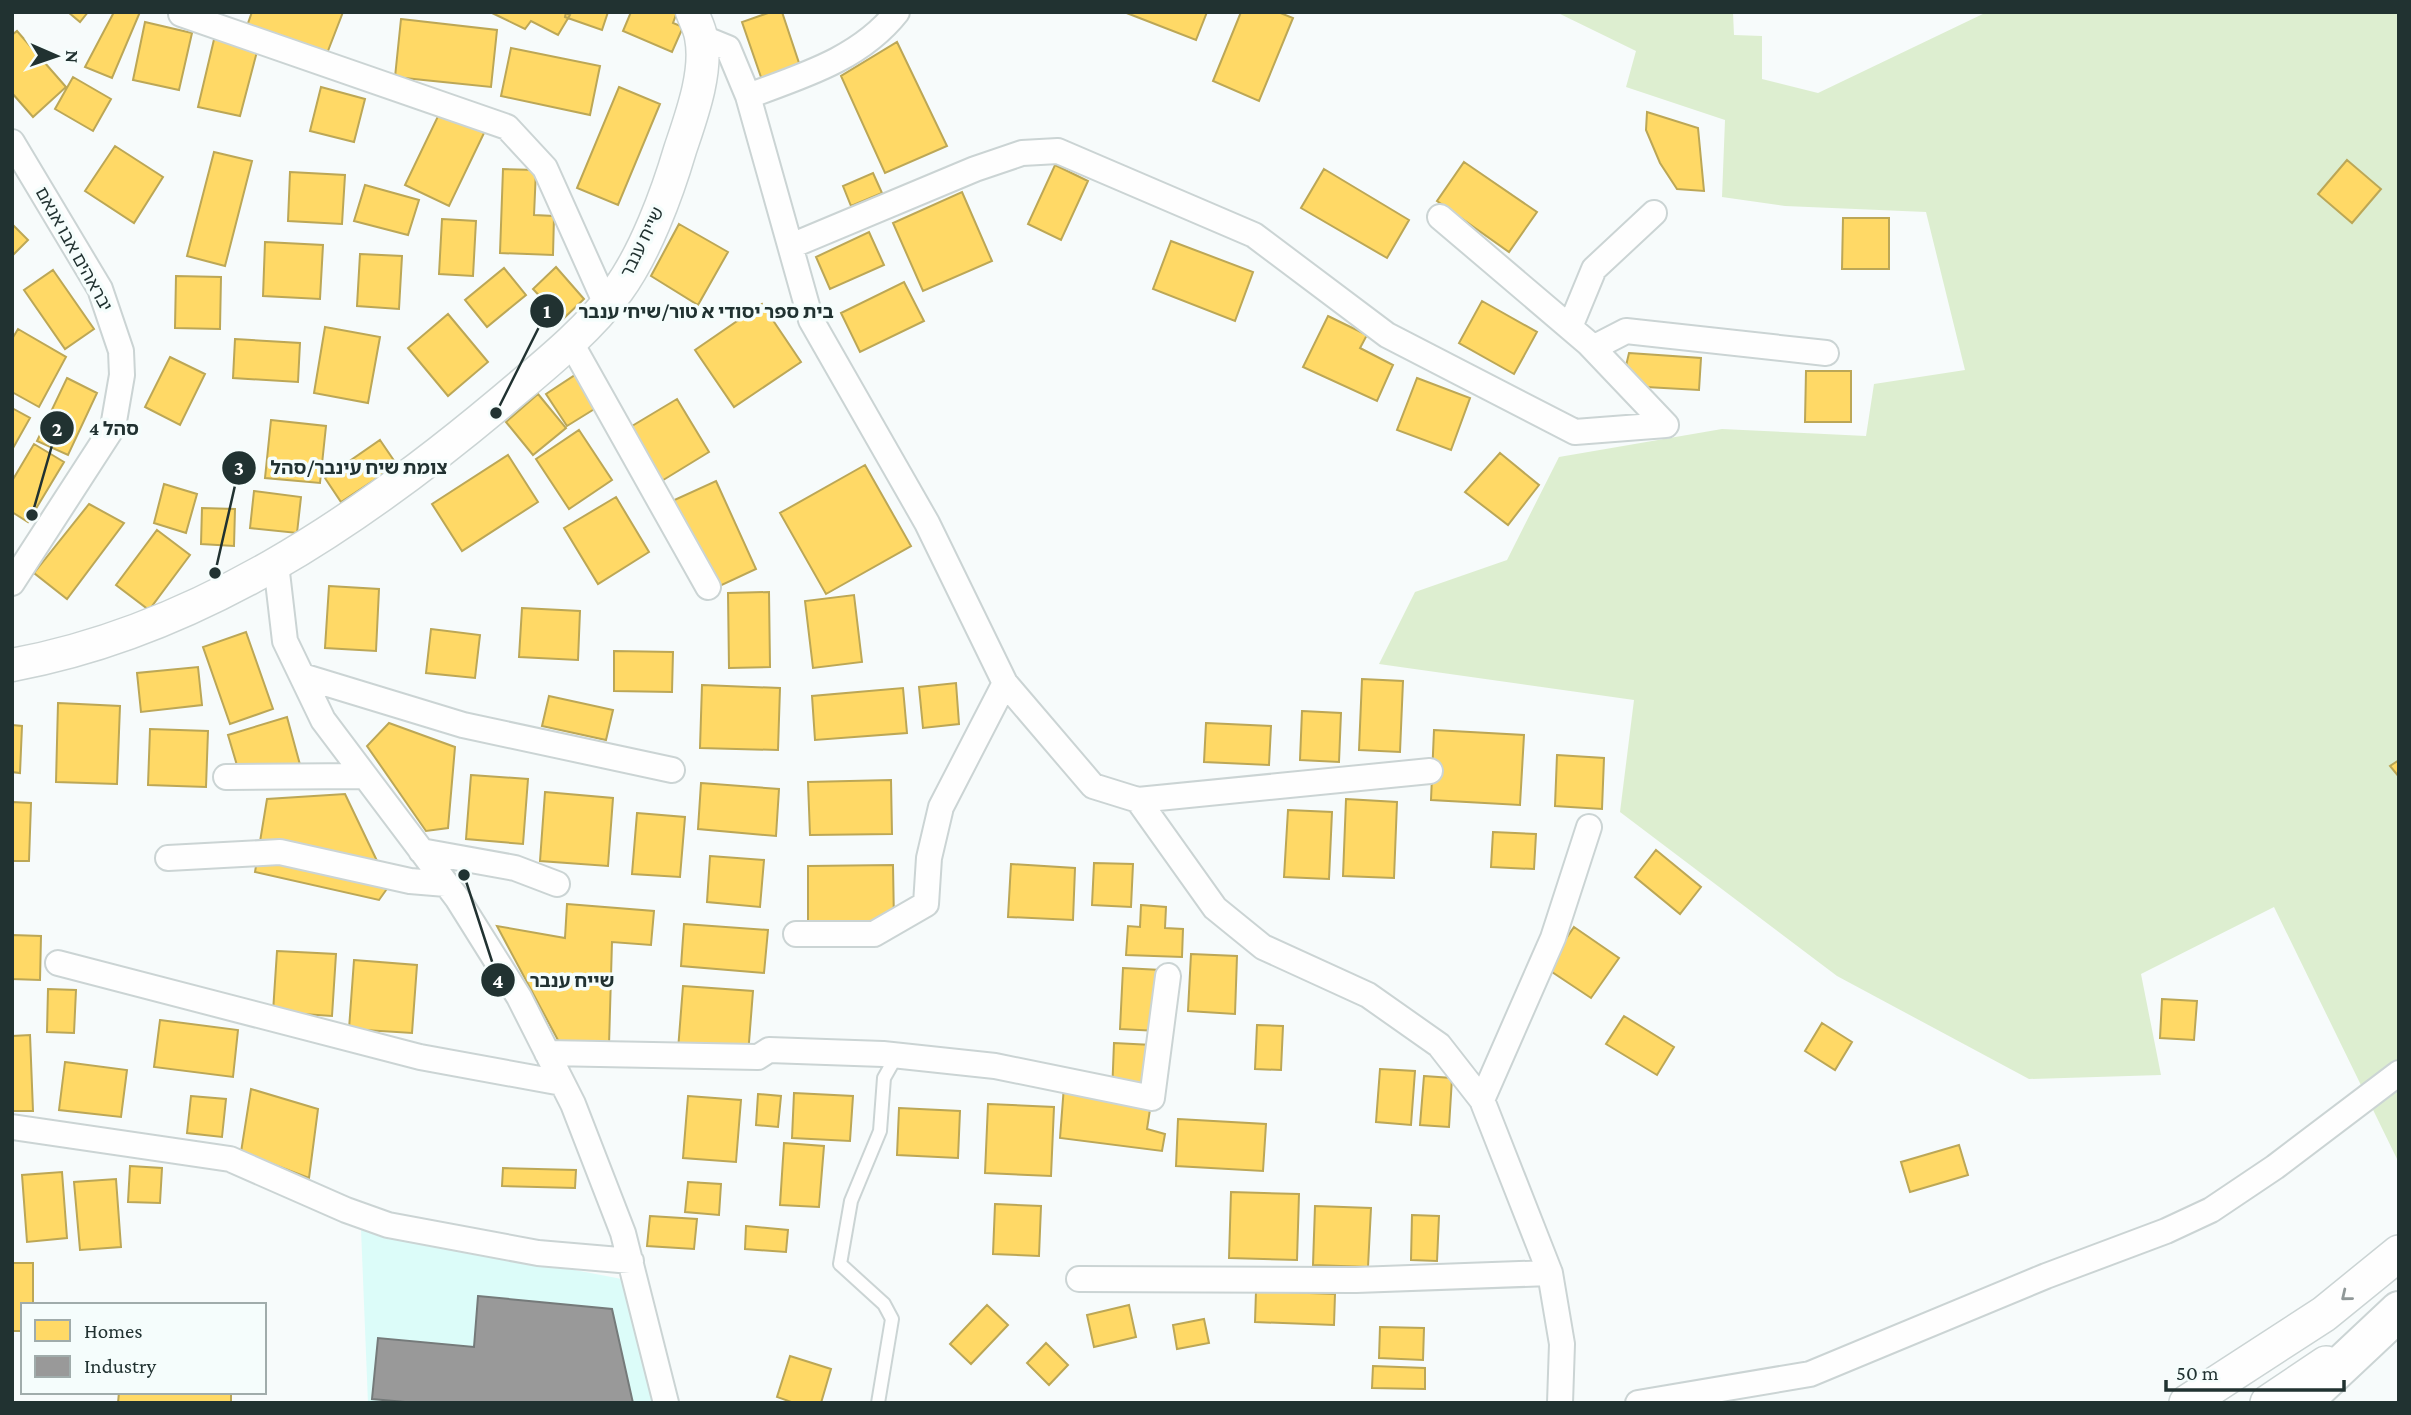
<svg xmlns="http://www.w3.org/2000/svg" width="2411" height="1415" font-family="'Crimson Pro','Noto Sans Hebrew',serif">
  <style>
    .built { fill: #dcfcf9 }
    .green { fill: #ddeed0 }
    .homes { fill: #ffd966; stroke: #bca756; stroke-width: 2 }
    .industry { fill: #999; stroke: #757a7a; stroke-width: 2 }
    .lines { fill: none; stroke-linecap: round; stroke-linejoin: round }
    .service-casing { stroke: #cbd4d4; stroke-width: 16 }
    .minor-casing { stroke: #cbd4d4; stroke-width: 28 }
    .tertiary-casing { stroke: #cbd4d4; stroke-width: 35 }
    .secondary-casing { stroke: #cbd4d4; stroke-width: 38 }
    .trunk-casing { stroke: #cbd4d4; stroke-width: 42 }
    .service { stroke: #fefefe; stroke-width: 12 }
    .minor { stroke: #fefefe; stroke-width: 24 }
    .tertiary { stroke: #fefefe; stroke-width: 32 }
    .secondary { stroke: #fefefe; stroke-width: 35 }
    .trunk { stroke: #fefefe; stroke-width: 38 }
    .oneway { stroke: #909898 }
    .labels { text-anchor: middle; stroke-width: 7; stroke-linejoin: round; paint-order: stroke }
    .street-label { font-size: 18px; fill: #213231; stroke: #f5fdfc }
    .leader { fill: none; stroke: #213231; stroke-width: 2.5 }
    .callout-dot { fill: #213231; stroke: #f5fdfc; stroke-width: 2.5 }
    .mark-label { font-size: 21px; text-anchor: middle; font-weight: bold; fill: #fff }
    .callout-label { font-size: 19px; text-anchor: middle; font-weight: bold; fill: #213231; stroke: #f5fdfc; stroke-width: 7; stroke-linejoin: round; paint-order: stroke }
  </style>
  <rect width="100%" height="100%" fill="#f7fbfb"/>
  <path class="built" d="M361,1229L627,1280L660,1403H368Z"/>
  <path class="green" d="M1556,12H1733L1734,35L1762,36V79L1818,93L1987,12H2399V1163L2274,907L2141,974L2161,1075L2029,1079L1837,976L1620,812L1634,700L1379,664L1415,592L1507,560L1559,457L1722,429L1866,436L1874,384L1965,370L1926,212L1785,206L1722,197L1725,120L1626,87L1636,51Z"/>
  <path class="homes" d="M68,12H88L80,22Z
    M114,12H140L112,78L85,67Z
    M252,12H343L326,56L247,26Z
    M490,12H563L570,15L558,35L531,21L525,29Z
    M566,12H608L602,30L565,17Z
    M631,12H677L673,23L683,27L672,52L623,31Z
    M771,12H782L800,66L762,80L742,22Z
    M1124,12H1207L1196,40Z
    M1241,12H1278L1293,18L1259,101L1213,81Z
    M401,19L497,30L491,87L395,77Z
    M145,22L192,33L179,90L133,80Z
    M17,31L66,87L33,117L12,93V35Z
    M216,31L259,44L240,116L198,107Z
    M897,42L947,146L885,173L841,76Z
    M511,48L600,66L590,115L501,96Z
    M73,77L111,99L93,131L55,109Z
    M321,87L365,99L354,142L310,131Z
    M619,87L660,104L618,205L577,188Z
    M441,110L485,131L449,206L405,185Z
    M1647,112L1698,128L1704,191L1677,189L1660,163L1646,130Z
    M115,146L163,177L134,223L85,191Z
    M214,152L252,161L225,266L187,256Z
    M2347,160L2381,189L2352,223L2318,194Z
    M1464,162L1537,212L1509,252L1437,201Z
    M1055,165L1088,181L1061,240L1028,224Z
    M503,169L536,170L534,215L554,216L553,255L500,253Z
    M1324,169L1409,220L1387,258L1301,208Z
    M290,172L345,175L342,224L288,221Z
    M873,173L882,193L851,206L843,186Z
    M365,185L419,200L408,235L354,221Z
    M962,192L992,261L923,291L893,223Z
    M1843,218H1889V269H1842Z
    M442,219L476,221L473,276L439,274Z
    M12,224L28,240L12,256Z
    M679,224L728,252L698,305L651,276Z
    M869,232L884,265L830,289L816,257Z
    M1171,241L1253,272L1235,321L1153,289Z
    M265,242L323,245L320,299L263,296Z
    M360,254L402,256L399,309L357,306Z
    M556,267L584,299L562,320L533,289Z
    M504,268L526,295L487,327L465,300Z
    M53,270L94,329L65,349L24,290Z
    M176,276L221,277L220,329L175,328Z
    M904,282L924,321L860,352L841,313Z
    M1482,301L1537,332L1514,374L1459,343Z
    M762,304L801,362L734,407L695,350Z
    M448,314L488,362L448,396L408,348Z
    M1328,316L1367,335L1360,348L1393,365L1377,401L1303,367Z
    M325,327L380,337L368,403L314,393Z
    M18,329L66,357L39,407L12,392V339Z
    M235,339L300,343L298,382L233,378Z
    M1629,353L1701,358L1699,390L1646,387L1625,370Z
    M170,357L205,374L180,425L145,407Z
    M1806,371H1851V422H1805Z
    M575,375L596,408L567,426L546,394Z
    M67,378L97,393L68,455L37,441Z
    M1417,378L1470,398L1451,450L1397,430Z
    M538,394L566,428L533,455L506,422Z
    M677,399L709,452L660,482L627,429Z
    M12,408L30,418L12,450Z
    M271,420L326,426L320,483L265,478Z
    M579,430L612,480L569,509L536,459Z
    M380,440L397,465L341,502L325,478Z
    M34,444L64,462L28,522L12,512V481Z
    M1500,453L1539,485L1508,525L1465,492Z
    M508,455L538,502L462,551L432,504Z
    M865,465L911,546L826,594L780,513Z
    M716,481L756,569L711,590L670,502Z
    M164,484L197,494L186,533L154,523Z
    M254,491L301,497L297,533L250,528Z
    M616,497L649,552L598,584L564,528Z
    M89,504L124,523L67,599L34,573Z
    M202,508L235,509L234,546L201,544Z
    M157,530L190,555L149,610L116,585Z
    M329,586L379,589L376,651L325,648Z
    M769,592L770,667L729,668L728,593Z
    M854,595L862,662L813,668L805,601Z
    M522,608L580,611L578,660L519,657Z
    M431,629L480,635L475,678L426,673Z
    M246,632L273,709L230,724L203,647Z
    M614,651L673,652L672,692L614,691Z
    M198,667L202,705L141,712L137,673Z
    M1362,679L1403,681L1400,752L1359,750Z
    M956,683L959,724L923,728L919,687Z
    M702,685L780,688L778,750L700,748Z
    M903,688L907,733L815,740L812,696Z
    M549,696L613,710L606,740L542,726Z
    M58,703L120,706L117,784L56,782Z
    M1302,711L1341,713L1339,762L1300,760Z
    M287,717L302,772L244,789L228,735Z
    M389,723L455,747L448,828L426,831L367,746Z
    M1206,723L1271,726L1269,765L1204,762Z
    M12,725L22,726L20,773L12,772Z
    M150,729L208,731L206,787L148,785Z
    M1434,730L1524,735L1520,805L1431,800Z
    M1557,755L1604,758L1602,809L1555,806Z
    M2399,760V777L2390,766Z
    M471,775L528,779L523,844L466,839Z
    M891,780L892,834L810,835L808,782Z
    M701,783L779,789L776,836L698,829Z
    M545,792L613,798L608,866L540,861Z
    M345,794L389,886L379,900L255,872L267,799Z
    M1346,799L1397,802L1394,878L1343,876Z
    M12,802L31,803L29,861H12Z
    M1288,810L1332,812L1329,879L1284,877Z
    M637,813L685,817L680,877L632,874Z
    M1493,832L1536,834L1534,869L1491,867Z
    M1656,850L1701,887L1680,914L1635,877Z
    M710,856L764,860L760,907L707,902Z
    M1094,863L1133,864L1131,907L1092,905Z
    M1011,864L1075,868L1073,920L1008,917Z
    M893,865L894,923L808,924V866Z
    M567,904L654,911L651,945L612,942L609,1045L559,1042L497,926L565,938Z
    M1141,905L1166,907L1165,928L1183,929L1182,957L1126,955L1128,926L1140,927Z
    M684,924L768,930L764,973L681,966Z
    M1574,927L1619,958L1591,998L1546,968Z
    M12,935L41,936L40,980L12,979Z
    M277,951L336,954L332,1016L273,1012Z
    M1191,954L1237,956L1235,1014L1188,1011Z
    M354,960L417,965L412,1033L349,1029Z
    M1123,968L1161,970L1158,1031L1120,1029Z
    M683,986L753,991L748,1055L678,1050Z
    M48,989L76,990L74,1033L47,1032Z
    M2162,999L2197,1001L2194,1040L2160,1038Z
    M1624,1016L1674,1047L1657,1075L1606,1044Z
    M160,1020L238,1030L233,1077L154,1067Z
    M1822,1023L1852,1042L1835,1070L1805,1051Z
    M1257,1025L1283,1026L1281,1070L1255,1069Z
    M30,1035L33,1111H12V1036Z
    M1114,1043L1152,1045L1149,1096L1112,1094Z
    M65,1062L127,1070L121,1117L59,1110Z
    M1380,1069L1415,1071L1411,1125L1376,1122Z
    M1424,1076L1452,1078L1449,1127L1420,1125Z
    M1064,1086L1151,1103L1147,1129L1165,1134L1162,1151L1060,1138Z
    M251,1089L318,1109L309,1178L241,1152Z
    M794,1093L853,1096L850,1141L792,1138Z
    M758,1094L781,1096L778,1127L756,1125Z
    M191,1096L226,1099L222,1137L187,1133Z
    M688,1096L741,1100L736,1162L683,1158Z
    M988,1104L1054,1107L1051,1176L985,1173Z
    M899,1108L960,1111L958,1158L897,1155Z
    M1178,1119L1266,1124L1263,1171L1176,1166Z
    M784,1143L824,1146L819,1207L780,1205Z
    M1959,1145L1968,1175L1910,1192L1901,1162Z
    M130,1166L162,1168L160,1203L128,1202Z
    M503,1168L576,1170L575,1188L502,1186Z
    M62,1172L67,1238L27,1242L22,1175Z
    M116,1179L121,1247L80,1250L74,1182Z
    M688,1182L721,1184L719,1215L685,1212Z
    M1231,1192L1299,1194L1297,1260L1229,1258Z
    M995,1204L1041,1206L1039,1256L993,1254Z
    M1315,1206L1371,1208L1368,1267L1313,1265Z
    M1412,1215L1439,1216L1437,1261L1411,1260Z
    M650,1216L697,1219L694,1249L647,1246Z
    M746,1226L788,1230L786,1252L745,1249Z
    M12,1263H33V1305H23V1331H12Z
    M1256,1291L1335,1294L1334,1325L1255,1322Z
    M987,1305L1008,1325L971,1364L950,1344Z
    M1129,1305L1136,1337L1094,1347L1087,1315Z
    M1204,1319L1209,1343L1177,1349L1173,1325Z
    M1380,1327L1424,1328L1423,1360L1379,1358Z
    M1046,1343L1068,1365L1049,1385L1027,1363Z
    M790,1356L831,1369L821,1403H794L777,1397Z
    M1373,1366L1425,1368V1389L1372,1388Z
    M119,1392H231V1403H118Z"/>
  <path class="industry" d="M478,1296L612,1309L633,1403H416L372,1399L378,1338L474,1347Z"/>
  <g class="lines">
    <defs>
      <path id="service" d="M878,1403L892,1319L884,1304L840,1264L851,1201L880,1131L884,1078L897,1055"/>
      <path id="minor" d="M181,14L507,127L545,168L606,304
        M701,37L728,48L748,96L811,320L927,523L1005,683L1093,786L1138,800L1430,771
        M748,96C802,76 860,59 897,12
        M12,142L100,289L121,351L122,375L113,427L12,583
        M1440,217L1588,343L1666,425
        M791,246L975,169L1022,153L1058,151L1254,235L1387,335L1575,432L1666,425
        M1570,327L1594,269L1654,213
        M570,341L708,587
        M1593,348L1626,331L1826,353
        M276,564L285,641L323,720L457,898L519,997L573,1104L623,1233L666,1403
        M302,676L463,725L672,770
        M226,777L364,776
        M1138,800L1215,908L1263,947L1368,995L1439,1045L1482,1100L1550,1273L1562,1344L1560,1403
        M421,851L515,868L557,884
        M168,858L280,852L410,881L446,884
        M796,934H874L926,904L929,858L941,807L1005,683
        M58,963L420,1057L562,1083
        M547,1053L758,1057L769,1050L883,1054L995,1066L1152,1098L1168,976
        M1482,1100L1553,938L1589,827
        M12,1127L230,1159L346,1210L388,1225L538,1253L631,1261
        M1079,1279L1356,1280L1550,1273
        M1638,1403L1810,1374L2046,1276L2166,1231L2211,1210L2275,1167L2399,1073"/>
      <path id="tertiary" d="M12,665C197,631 358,522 500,403C541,368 586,333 618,290C645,253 667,194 680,150C691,117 708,72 701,37C700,29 695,20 692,12"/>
      <path id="secondary" d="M2187,1403L2324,1314L2399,1253
        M2268,1403L2326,1364"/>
      <path id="trunk" d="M2301,1403L2399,1311"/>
    </defs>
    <use href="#service" class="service-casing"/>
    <use href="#minor" class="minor-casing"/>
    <use href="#tertiary" class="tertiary-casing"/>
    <use href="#secondary" class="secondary-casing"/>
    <use href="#trunk" class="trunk-casing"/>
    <use href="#service" class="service"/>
    <use href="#minor" class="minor"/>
    <use href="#tertiary" class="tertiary"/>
    <use href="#secondary" class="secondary"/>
    <use href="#trunk" class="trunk"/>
  </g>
  <defs><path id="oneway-chevron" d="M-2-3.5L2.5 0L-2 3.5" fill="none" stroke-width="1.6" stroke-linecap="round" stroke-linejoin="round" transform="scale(1.75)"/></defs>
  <use class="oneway" href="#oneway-chevron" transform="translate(2346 1296) rotate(141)"/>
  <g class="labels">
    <g class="street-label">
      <text transform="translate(642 242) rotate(-64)" y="6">שייח ענבר</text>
      <text transform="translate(74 249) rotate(61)" y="6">יבראהים אבו אנאם</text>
    </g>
  </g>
  <path class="leader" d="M496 413L547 311M32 515L57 428M215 573L239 468M464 875L498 980"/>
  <g class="callout-dot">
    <circle cx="496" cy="413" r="7"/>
    <circle cx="32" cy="515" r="7"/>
    <circle cx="215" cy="573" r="7"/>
    <circle cx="464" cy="875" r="7"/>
    <circle cx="547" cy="311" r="18"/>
    <circle cx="57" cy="428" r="18"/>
    <circle cx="239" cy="468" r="18"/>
    <circle cx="498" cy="980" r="18"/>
  </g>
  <g class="mark-label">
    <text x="547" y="318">1</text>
    <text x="57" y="436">2</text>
    <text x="239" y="475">3</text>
    <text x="498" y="988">4</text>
  </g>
  <g class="callout-label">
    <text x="706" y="318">בית ספר יסודי א טור/שיח׳ ענבר</text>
    <text x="114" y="435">סהל 4</text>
    <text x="359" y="474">צומת שיח עינבר/סהל</text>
    <text x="572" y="987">שייח ענבר</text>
  </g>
  <rect width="2411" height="1415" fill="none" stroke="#213231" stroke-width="28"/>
  <rect x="21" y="1303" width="245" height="91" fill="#f5fdfc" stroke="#a0acab" stroke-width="2"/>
  <rect x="35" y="1320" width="35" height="21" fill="#ffd966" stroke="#a0acab" stroke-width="2"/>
  <text x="84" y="1338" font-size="21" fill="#213231">Homes</text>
  <rect x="35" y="1356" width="35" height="21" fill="#999999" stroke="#a0acab" stroke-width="2"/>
  <text x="84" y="1373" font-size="21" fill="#213231">Industry</text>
  <g transform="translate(56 56) rotate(92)" stroke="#f5fdfc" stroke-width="5" paint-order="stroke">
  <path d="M0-5L12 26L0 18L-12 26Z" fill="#213231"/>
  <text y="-10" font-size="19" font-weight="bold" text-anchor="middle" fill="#213231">N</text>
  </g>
  <path d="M2166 1380v10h178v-10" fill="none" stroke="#213231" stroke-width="3.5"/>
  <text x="2176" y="1380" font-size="21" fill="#213231" stroke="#f5fdfc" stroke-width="5" paint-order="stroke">50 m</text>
</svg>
